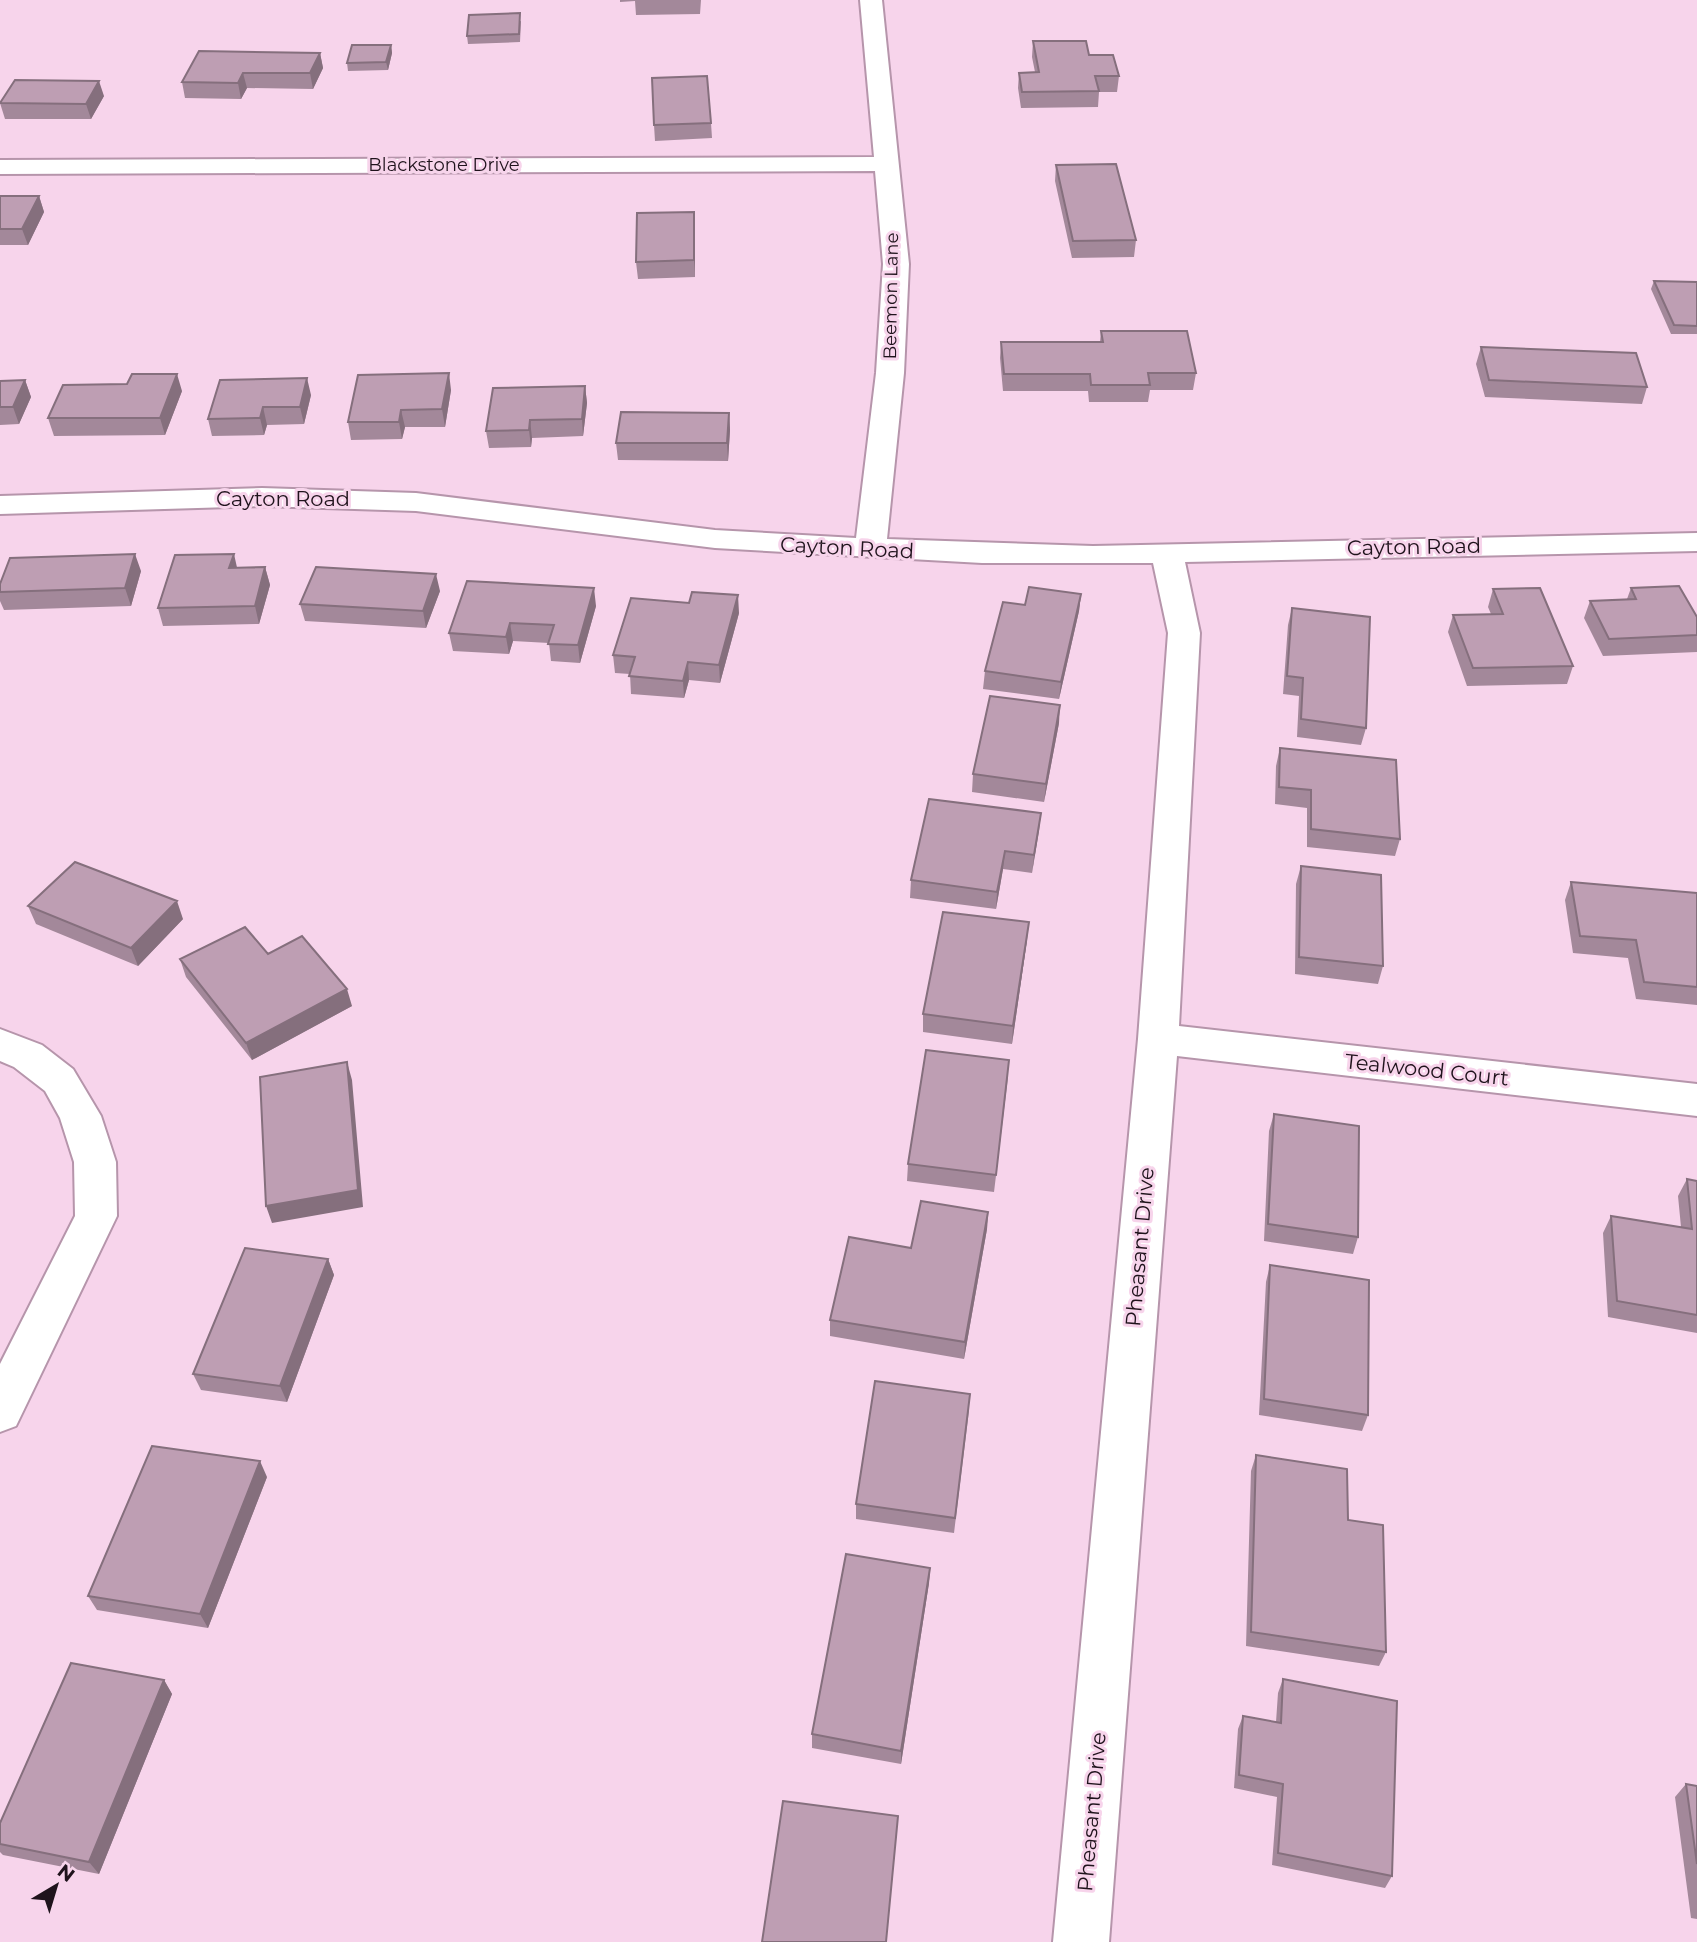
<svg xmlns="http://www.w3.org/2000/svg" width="1697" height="1942" font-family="Montserrat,sans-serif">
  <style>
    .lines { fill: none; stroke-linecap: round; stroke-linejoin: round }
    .street-casing { stroke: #b695ab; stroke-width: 4 }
    .street { fill: #fff; fill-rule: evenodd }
    .wall { fill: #a3889a }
    .shaded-wall { fill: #856f7d }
    .building { fill: #be9eb3; stroke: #856f7d; stroke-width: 2 }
    .labels { text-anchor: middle; stroke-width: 6; stroke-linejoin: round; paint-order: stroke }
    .far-street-label { font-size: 18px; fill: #1f131c; stroke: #f7d4eb }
    .street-label { font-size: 21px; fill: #1f131c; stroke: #f7d4eb }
  </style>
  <rect width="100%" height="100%" fill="#f7d4eb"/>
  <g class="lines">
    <defs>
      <path id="street" d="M860,0H882L909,264L904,373L887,539L1093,546L1697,533V551L1185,562L1200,633L1179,1026L1697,1084V1116L1177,1056L1109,1942H1053L1138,1039L1168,633L1153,563H982L715,548L416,511L262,506L0,514V496L262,488L416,493L715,530L856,538L876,373L883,264L875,171L0,174V160L874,157Z
        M0,1029L42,1045L73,1069L101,1116L116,1162L117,1216L16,1426L0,1432V1364L75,1216L74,1162L60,1118L45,1091L14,1067L0,1061Z"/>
    </defs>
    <use href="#street" class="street-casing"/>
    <use href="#street" class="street"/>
  </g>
  <path class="wall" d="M620,0H701L700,14L636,15L635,1L620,2Z
    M521,21L520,42L468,44L467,36Z
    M1033,41L1089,55L1119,76L1117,92H1099L1098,107L1021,108L1018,88L1019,73L1035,72L1032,57Z
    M391,45L392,53L388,70L348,71L347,63Z
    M320,53L323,68L313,89L247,88L241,99L185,98L182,82Z
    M104,96L91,119H5L0,103Z
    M711,123L712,138L655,141L654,125Z
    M1056,165L1136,240L1134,257L1072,258L1055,181Z
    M0,196H39L44,212L28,245H0Z
    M694,212L695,277L638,279L636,262Z
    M1654,281L1697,282V334H1671L1651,289Z
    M1101,331L1196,373L1193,390H1150L1148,402H1089L1088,391H1003L1000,358L1001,342H1100Z
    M1481,347L1647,387L1642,404L1485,397L1476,364Z
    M25,380L31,397L19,424L0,425V381Z
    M585,386L587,403L583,436L532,438L531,447L489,448L486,431Z
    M451,390L445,427H405L402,439L351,440L348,422Z
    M182,391L165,435L54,436L48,418Z
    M311,395L304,424L267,425L264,435L212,436L208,419Z
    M729,413L730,430L728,461L618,460L616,443Z
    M265,567L270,585L259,624L163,626L158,608L237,568Z
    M141,571L131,606L4,610L0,601V584Z
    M1631,588L1697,617V652L1603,656L1584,618L1590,601L1627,599Z
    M1493,589L1573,666L1567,684L1467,686L1448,632L1453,615L1491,614L1488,607Z
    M440,591L426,628L305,621L300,604Z
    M1081,594L1079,611L1059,699L983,689L985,671L1025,605Z
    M596,606L580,663L551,661L549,643L513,641L509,654L453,651L449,633Z
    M1292,608L1366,728L1361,745L1297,737L1299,696L1283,694L1288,625Z
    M739,613L720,683L689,680L684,698L631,694L630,674L615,673L613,655Z
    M1059,723L1044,802L972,792L973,774Z
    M1280,748L1400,839L1395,856L1307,847V808L1275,804L1276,766Z
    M1041,813L1032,873L1003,869L996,909L910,898L911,880Z
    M1301,866L1383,966L1378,984L1295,974L1296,884Z
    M1571,882L1697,893V1005L1636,999L1628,958L1573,953L1565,900Z
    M28,906L183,919L138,966L36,924Z
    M1027,940L1012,1044L923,1032V1014Z
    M268,954L352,1006L252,1060L186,977L180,959Z
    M1008,1077L994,1192L907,1181L908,1164Z
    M1274,1114L1358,1237L1353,1254L1264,1241L1269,1131Z
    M1687,1179L1697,1181V1333L1608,1317L1603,1233L1611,1216L1681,1227L1678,1196Z
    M988,1212L987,1229L964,1359L830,1336V1320L911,1248Z
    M328,1259L334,1275L287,1402L201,1390L193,1374Z
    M1270,1265L1368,1415L1362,1431L1259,1415L1266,1282Z
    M969,1410L954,1533L856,1519V1504Z
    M1256,1455L1348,1520L1386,1652L1379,1666L1246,1646L1251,1471Z
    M267,1477L208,1628L97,1610L88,1596Z
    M930,1568L929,1583L901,1764L812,1748V1734Z
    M1283,1679L1392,1876L1385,1888L1272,1865L1277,1797L1234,1788L1238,1729L1243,1716L1276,1722L1278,1693Z
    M164,1680L172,1694L99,1874L3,1855L0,1852V1823Z
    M1686,1784L1697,1786V1919L1691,1918L1675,1797Z"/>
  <path class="shaded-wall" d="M391,45L392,53L388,70L386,62Z
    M320,53L323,68L313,89L310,73Z
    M243,73L247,88L241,99L238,83Z
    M99,81L104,96L91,119L86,104Z
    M39,196L44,212L28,245L22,229Z
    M694,212L695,228V277L694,260Z
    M449,373L451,390L445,427L442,409Z
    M177,374L182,391L165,435L160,418Z
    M307,378L311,395L304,424L300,407Z
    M25,380L31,397L19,424L13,407Z
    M585,386L587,403L583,436L582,419Z
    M263,407L267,425L264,435L260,418Z
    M401,410L405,427L402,439L399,422Z
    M729,413L730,430L728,461L727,443Z
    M530,420L532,438L531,447L529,430Z
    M135,554L141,571L131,606L125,588Z
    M234,554L238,572L229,568Z
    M265,567L270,585L259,624L255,606Z
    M436,574L440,591L426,628L423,611Z
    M594,588L596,606L580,663L578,645Z
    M1081,594L1079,611L1059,699L1061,682Z
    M738,595L739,613L720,683L719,665Z
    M510,623L513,641L509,654L506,637Z
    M688,662L689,680L684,698L683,681Z
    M1060,705L1059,723L1044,802L1046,784Z
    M1041,813L1039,831L1032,873L1034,855Z
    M1005,851L1003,869L996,909L997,892Z
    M177,901L183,919L138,966L131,948Z
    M1029,922L1027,940L1012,1044L1013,1026Z
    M347,989L352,1006L252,1060L246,1043Z
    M347,1062L352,1080L363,1207L272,1223L266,1206Z
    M988,1212L987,1229L964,1359L965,1342Z
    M328,1259L334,1275L287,1402L280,1386Z
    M260,1461L267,1477L208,1628L200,1614Z
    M930,1568L929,1583L901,1764V1751Z
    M164,1680L172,1694L99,1874L89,1862Z"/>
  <path class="building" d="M520,13L519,34L467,36L469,15Z
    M1033,41H1086L1089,55H1113L1119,76H1095L1099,91L1022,92L1019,73L1039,72Z
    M352,45H391L386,62L347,63Z
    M199,51L320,53L310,73H243L238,83L182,82Z
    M707,76L711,123L654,125L652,78Z
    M15,80L99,81L86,104L0,103Z
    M1116,164L1136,240L1073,241L1056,165Z
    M0,196H39L22,229H0Z
    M694,212V260L636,262L637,213Z
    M1654,281L1697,282V326L1674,325Z
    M1101,331H1187L1196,373H1148L1150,385H1091L1090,374H1004L1001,342H1103Z
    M1481,347L1636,353L1647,387L1489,380Z
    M449,373L442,409L401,410L399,422H348L358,375Z
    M132,374H177L160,418H48L63,385L127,384Z
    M307,378L300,407H263L260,418L208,419L220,380Z
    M25,380L13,407H0V381Z
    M585,386L582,419L530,420L529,430L486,431L493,388Z
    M621,412L729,413L727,443H616Z
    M135,554L125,588L0,592V584L10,558Z
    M234,554L229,568L265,567L255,606L158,608L175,555Z
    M316,567L436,574L423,611L300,604Z
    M467,581L594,588L578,645L548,644L554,625L510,623L506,637L449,633Z
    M1679,586L1697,617V635L1609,639L1590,601L1636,599L1631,588Z
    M1029,587L1081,594L1061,682L985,671L1003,602L1025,605Z
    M1540,588L1573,666L1473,668L1453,615L1503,614L1493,589Z
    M692,592L738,595L719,665L688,662L683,681L629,676L635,657L613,655L631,598L689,603Z
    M1292,608L1370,617L1366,728L1301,719L1303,678L1287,676Z
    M990,696L1060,705L1046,784L973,774Z
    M1280,748L1396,760L1400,839L1311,829V790L1279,787Z
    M929,799L1041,813L1034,855L1005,851L997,892L911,880Z
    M75,862L177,901L131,948L28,906Z
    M1301,866L1381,875L1383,966L1299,957Z
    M1571,882L1697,893V987L1644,982L1636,940L1580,936Z
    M943,912L1029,922L1013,1026L923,1014Z
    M245,927L268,954L302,936L347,989L246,1043L180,959Z
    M926,1050L1009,1060L996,1175L908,1164Z
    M347,1062L358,1190L266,1206L260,1077Z
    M1274,1114L1359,1126L1358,1237L1268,1224Z
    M1687,1179L1697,1181V1315L1617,1301L1611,1216L1692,1229Z
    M921,1201L988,1212L965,1342L830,1320L849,1237L911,1248Z
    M245,1248L328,1259L280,1386L193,1374Z
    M1270,1265L1369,1280L1368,1415L1264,1399Z
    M875,1381L970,1394L955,1518L856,1504Z
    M152,1446L260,1461L200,1614L88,1596Z
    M1256,1455L1347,1469L1348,1520L1383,1525L1386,1652L1251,1632Z
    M846,1554L930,1568L901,1751L812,1734Z
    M71,1663L164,1680L89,1862L0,1844V1823Z
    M1283,1679L1397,1701L1392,1876L1278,1853L1283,1784L1239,1775L1243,1716L1281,1723Z
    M1686,1784L1697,1786V1864Z
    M783,1801L898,1816L886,1942H762Z"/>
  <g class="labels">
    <g class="far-street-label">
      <text x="444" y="171">Blackstone Drive</text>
      <text transform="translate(891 296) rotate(-89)" y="6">Beemon Lane</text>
    </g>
    <g class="street-label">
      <text x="283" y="506">Cayton Road</text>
      <text transform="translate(1414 547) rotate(-1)" y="7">Cayton Road</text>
      <text transform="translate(847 548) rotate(3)" y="7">Cayton Road</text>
      <text transform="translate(1427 1070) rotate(6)" y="7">Tealwood Court</text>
      <text transform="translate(1140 1247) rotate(-85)" y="7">Pheasant Drive</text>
      <text transform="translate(1092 1812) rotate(-85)" y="7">Pheasant Drive</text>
    </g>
  </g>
  <g transform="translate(56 1886) rotate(38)" stroke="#f7d4eb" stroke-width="5" paint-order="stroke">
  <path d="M0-5L12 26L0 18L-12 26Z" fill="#1f131c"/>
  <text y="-10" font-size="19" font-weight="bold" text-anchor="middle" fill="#1f131c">N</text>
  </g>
</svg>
